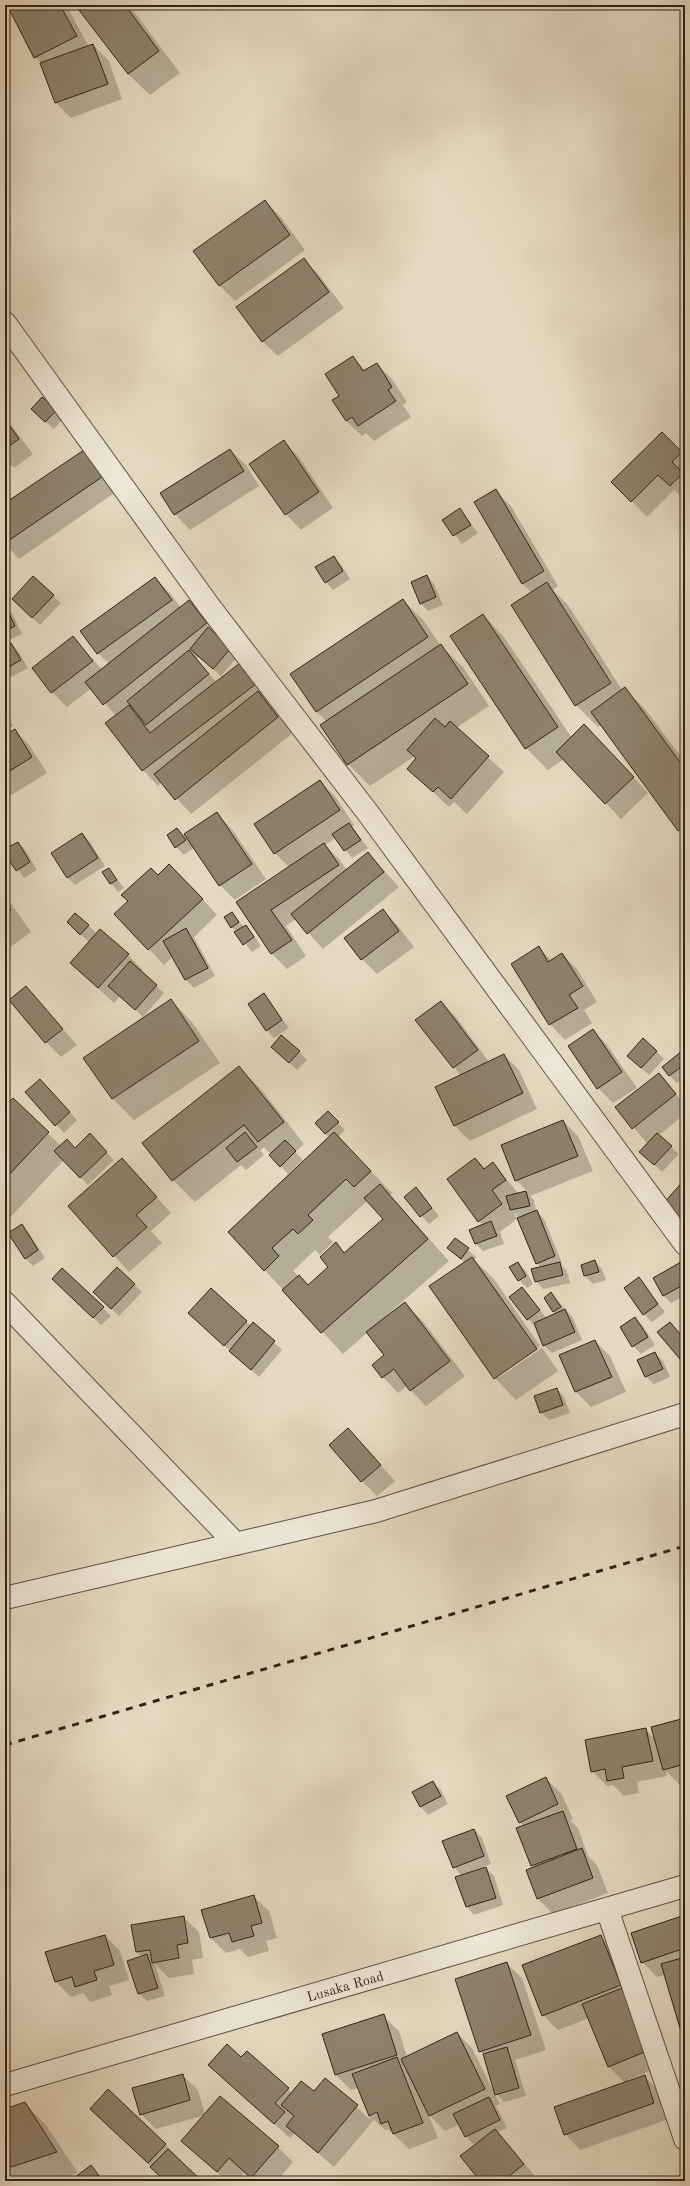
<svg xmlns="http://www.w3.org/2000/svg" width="690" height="2186" font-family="'Old Standard TT',serif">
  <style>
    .shadow { fill: #0003; fill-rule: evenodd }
    .building { fill: #8e826e; stroke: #302316 }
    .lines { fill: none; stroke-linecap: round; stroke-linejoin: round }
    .minor-casing { stroke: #5d5040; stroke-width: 24 }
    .minor { stroke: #ede6d6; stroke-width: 22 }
    .rail { stroke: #302316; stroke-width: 3; stroke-dasharray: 7 7; stroke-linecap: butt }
    .labels { text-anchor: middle; stroke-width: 3; stroke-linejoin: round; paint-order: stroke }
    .street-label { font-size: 14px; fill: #302316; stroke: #ede6d6 }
  </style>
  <rect width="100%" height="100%" fill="#e4d9c0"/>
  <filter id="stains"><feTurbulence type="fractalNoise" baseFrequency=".005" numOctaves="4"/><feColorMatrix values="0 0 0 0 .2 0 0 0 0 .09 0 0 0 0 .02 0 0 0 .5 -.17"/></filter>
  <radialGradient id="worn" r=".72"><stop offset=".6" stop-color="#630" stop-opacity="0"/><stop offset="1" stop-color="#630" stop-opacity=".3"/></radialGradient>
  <path class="shadow" d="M8,5H66L89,47L93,45L109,61L122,99L71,118L55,102L41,63L35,57Z
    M77,5H129L180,73L150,95L128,74Z
    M265,201L280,216L305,250L235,301L219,285Z
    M304,260L319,275L344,308L278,356L262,341Z
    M353,357L366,371L377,364L392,379L407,402L403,405L411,417L374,441L366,433L362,436L346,421L340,396Z
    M42,398L64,418L54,429L40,417Z
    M5,417L33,454L14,468L8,463L5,465Z
    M662,433L685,456V500L674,490L647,517L613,482Z
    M283,442L299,457L333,508L301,530L286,514Z
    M230,450L246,465L259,486L190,530L175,514L162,494Z
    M83,451L116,492L19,559L5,544V505Z
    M496,491L511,506L558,586L553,590L568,605L622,690L625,689L646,710L685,762V837L601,725L598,727L576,705L532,593L522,583Z
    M460,510L478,533L462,544L444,520Z
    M333,557L341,565L350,579L333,590L326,582Z
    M427,576L434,584L443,605L428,611L420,603Z
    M155,578L170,593L181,608L189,602L238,656L221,676L199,657L196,659L217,683L240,665L270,700L267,702L293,733L191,814L162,782L158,786L143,770L106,723L116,716L92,688L67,707L52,692L73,637L102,670L109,664L98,653ZM134,708L138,714L137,715L132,710Z
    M53,596L61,603L40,625L21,607Z
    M403,600L424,621L441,646L463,667L489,706L456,728L504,772L467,814L454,802L449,807L408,769L417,758L415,756L370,786L348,764L327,722L316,711Z
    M5,606L12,613L22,634L5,642Z
    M483,615L504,637L572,738L600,741L648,793L621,819L564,759L548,770L526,748L451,637Z
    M11,644L19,652L28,668L9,678L5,674V647Z
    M5,709L13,726L5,730Z
    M14,730L30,746L47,773L8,797L5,794V736Z
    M320,781L335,796L354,825L352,827L368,848L352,858L336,838L325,845L339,859L347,870L368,853L399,887L323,949L296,919L286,926L306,956L287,969L272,954L237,902L289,867L275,853Z
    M217,814L232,829L266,879L235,900L220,885L194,848L184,855L176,847L177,829L187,839Z
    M82,834L90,842L105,866L75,885L67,877Z
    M18,843L26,851L37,870L24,878L5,852Z
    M109,869L124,888L118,892L103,873Z
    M158,876L185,880L217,915L194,937L215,976L194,988L186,980L173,956L164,965L116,914Z
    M5,895L31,932L5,951Z
    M383,910L398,926L414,947L377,974L362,959Z
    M232,913L244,927L245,926L253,934L261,946L252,952L232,927Z
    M88,925L97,934L128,955L143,970L141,972L164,993L143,1017L120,996L114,1003L71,963L90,943L76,930Z
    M539,948L552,961L562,954L577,969L597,1002L584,1010L592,1023L565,1040L550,1024L512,965Z
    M26,988L77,1045L61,1057L46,1042Z
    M264,994L289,1028L274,1038L267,1030Z
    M171,1000L192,1022L220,1063L134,1120L113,1099L85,1058Z
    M440,1002L456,1017L489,1062L504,1055L519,1070L537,1109L470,1141L454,1125L461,1076L417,1020Z
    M593,1030L608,1046L637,1088L613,1103L598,1088Z
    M656,1051L664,1059L649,1075L628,1056Z
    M299,1052L307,1060L297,1070L280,1054Z
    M685,1055V1077L677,1083L669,1075Z
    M239,1068L261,1089L304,1144L295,1152L303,1160L288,1174L264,1147L260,1150L264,1155L246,1170L241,1165L195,1202L173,1180L144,1143Z
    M659,1074L685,1104V1114L658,1136L679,1154L662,1172L641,1152L648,1144L616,1108Z
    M48,1088L77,1120L64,1133L26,1092Z
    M13,1100L61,1146L75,1149L97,1142L114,1160L88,1185L64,1160L5,1223V1108Z
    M328,1113L345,1130L338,1137L392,1193L390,1195L449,1261L387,1315L388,1316L405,1304L421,1319L465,1376L426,1406L407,1386L398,1393L383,1377L385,1356L368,1332L343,1354L229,1232L329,1137L316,1124ZM368,1200L384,1219L345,1253L336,1244L330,1267L308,1285L293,1271L315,1250L320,1255L333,1242L328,1237Z
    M563,1121L578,1136L593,1171L530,1196L534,1200L536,1211L544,1219L562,1263L560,1264L567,1271L570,1283L543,1289L536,1281L541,1268L537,1263L519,1218L513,1212L517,1219L500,1232L504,1244L483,1251L476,1244L483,1225L479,1221L475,1159L485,1169L493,1164L519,1194L528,1192L516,1180ZM509,1204L511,1212L507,1206Z
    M122,1159L171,1213L151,1231L162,1243L129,1272L69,1206Z
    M416,1189L439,1216L429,1224L405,1197Z
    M22,1226L29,1233L45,1258L33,1266L25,1258Z
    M455,1239L476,1257L474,1260L494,1279L540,1346L498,1375V1378L542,1348L558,1371L516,1400L495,1378L465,1263L448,1248Z
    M595,1262L602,1269L606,1280L593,1284L585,1276Z
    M681,1263L685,1267V1296L671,1303L664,1296L654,1278Z
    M518,1264L526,1271L533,1284L527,1288L519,1280Z
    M117,1268L142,1292L119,1316L94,1292Z
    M639,1279L665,1312L652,1322L644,1314Z
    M61,1286L103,1308L111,1316L101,1325Z
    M522,1288L547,1319L556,1314L554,1312L551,1293L573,1318L582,1340L552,1353L544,1345L536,1327L528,1319L511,1297Z
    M211,1290L251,1326L253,1324L282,1350L259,1377L205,1328Z
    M635,1318L643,1326L655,1345L641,1354L633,1346Z
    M595,1341L610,1356L626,1392L591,1407L576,1392L560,1356Z
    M655,1353L663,1361L670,1377L654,1384L646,1377L639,1361Z
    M557,1389L564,1397L570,1413L549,1420L541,1412Z
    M348,1429L395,1481L377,1496L362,1481Z
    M685,1719V1783L679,1784L666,1771L667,1776L637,1782L639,1793L624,1796L613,1785L607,1786L592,1771L645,1729L655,1739Z
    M545,1778L561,1793L573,1819L570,1820L578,1828L588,1856L597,1865L608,1893L553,1914L538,1899L527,1870L534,1868L524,1826L520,1822Z
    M433,1783L441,1790L448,1804L428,1815L421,1807L413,1793Z
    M474,1830L482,1838L491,1864L473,1871V1873L486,1868L494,1876L503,1905L474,1915L467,1907L457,1878L462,1876L454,1867Z
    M253,1896L269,1911L277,1938L266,1941L269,1951L248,1957L240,1949L226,1953L211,1938Z
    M685,1916V2042L665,1975L657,1977L642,1962Z
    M183,1917L199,1932L203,1958L192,1960L194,1974L169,1978L155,1964L165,1996L147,2001L139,1994L142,1957L137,1952Z
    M105,1936L120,1951L129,1980L109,1986L112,1995L91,2002L83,1993L71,1997L55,1981Z
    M601,1937L616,1952L662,2066L628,2080L629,2082L644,2076L660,2092L669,2119L580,2150L565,2134L625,2083L609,2067L589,2018L558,2030L543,2015Z
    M506,1963L522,1978L546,2050L515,2060L526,2096L504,2102L496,2094L485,2056L480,2051Z
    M383,2016L399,2031L407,2057L457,2033L472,2048L500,2104L496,2106L507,2128L498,2132L538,2180L481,2181L480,2141L473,2144L466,2136L459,2124L445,2131L428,2114L438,2138L409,2149L388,2129L385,2130L374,2120L334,2167L295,2133L290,2138L225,2080L247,2053L293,2094L314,2093L326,2080L371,2120L358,2088L351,2090L336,2075L323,2035Z
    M182,2075L198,2090L205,2115L278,2147L293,2162L277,2181H254L244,2173L237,2181H227L198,2156L183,2141L205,2115L156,2129L141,2114Z
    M25,2104L46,2125L78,2173L55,2181H5V2110Z
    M106,2124L165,2144L201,2181H166Z"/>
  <path class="building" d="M7,5H60L77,36L34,58Z
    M75,5H125L159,51L128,74Z
    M93,44L108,84L55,103L40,63Z
    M265,200L290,235L219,286L193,251Z
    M304,258L329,292L262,342L236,307Z
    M353,356L363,371L377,363L392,387L388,390L396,401L358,426L352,417L346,421L332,400L339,396L325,374Z
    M42,397L57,410L45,422L31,409Z
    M5,419L19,439L5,449Z
    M662,432L682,452L672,462L683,473L670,486L658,475L631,502L611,482Z
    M284,440L319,492L285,515L249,464Z
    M230,449L244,471L174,515L160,493Z
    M84,450L102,477L5,543V503Z
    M496,489L544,571L522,584L474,502Z
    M460,508L471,525L453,536L442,520Z
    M334,556L343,571L325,583L315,567Z
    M427,575L436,597L420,604L411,582Z
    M33,576L54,595L32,618L12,599Z
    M155,577L172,600L97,654L80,631Z
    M547,582L611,683L575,706L511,605Z
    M403,599L428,637L316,712L290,674Z
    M189,600L207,623L103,705L85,682Z
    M5,605L15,626L5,631Z
    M483,614L558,727L525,749L450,636Z
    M208,627L231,648L213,669L190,649Z
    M73,636L93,661L51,693L32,668Z
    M11,643L21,660L5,669V646Z
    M441,644L468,684L347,765L320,725Z
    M189,650L209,674L146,725L127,701Z
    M240,663L256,684L142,771L105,723L129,705L150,733Z
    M625,687L685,769V826L678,831L591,712Z
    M258,691L278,717L175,800L154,774Z
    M435,718L445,727L450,721L489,756L451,799L438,787L433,792L407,769L416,758L407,750Z
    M584,724L634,777L605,804L556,752Z
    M15,729L32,757L5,774V735Z
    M320,780L340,810L274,854L254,824Z
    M217,812L252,864L219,886L184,834Z
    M349,823L361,840L344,851L332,834Z
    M177,828L186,840L175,848L167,835Z
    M82,833L98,858L67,878L51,853Z
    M18,842L30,862L16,871L5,854V849Z
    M324,843L339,865L271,910L292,940L271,954L236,902Z
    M368,852L384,872L307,934L291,914Z
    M169,864L203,899L148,950L114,914L128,901L121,895L151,868L158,875Z
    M109,868L117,880L110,884L102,872Z
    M5,902L11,910L5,915Z
    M383,909L399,931L361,960L344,938Z
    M232,912L239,922L231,928L224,917Z
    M75,913L89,925L80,935L67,922Z
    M246,925L254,937L243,945L234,932Z
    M186,928L208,968L185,980L163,941Z
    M100,929L129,954L98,988L70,963Z
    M539,946L548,962L562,953L583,986L569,995L578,1008L549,1025L511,964Z
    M130,961L157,985L135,1010L108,986Z
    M26,986L63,1029L45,1043L9,1000Z
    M264,993L282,1020L266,1031L248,1004Z
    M171,999L199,1041L112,1099L83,1058Z
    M441,1001L478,1050L453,1068L415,1020Z
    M593,1029L622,1072L597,1089L568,1046Z
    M281,1035L300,1051L289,1063L271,1047Z
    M643,1038L657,1051L641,1068L627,1056Z
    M682,1051L685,1054V1064L669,1076L662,1067Z
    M504,1054L523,1093L454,1126L435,1087Z
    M239,1066L284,1122L258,1142L244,1125L172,1181L142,1143Z
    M659,1073L676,1094L632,1129L615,1107Z
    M40,1079L70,1112L55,1126L25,1092Z
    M13,1098L49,1132L5,1179V1107Z
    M328,1111L339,1122L325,1134L315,1123Z
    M563,1120L578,1156L515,1181L501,1145Z
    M245,1132L257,1147L237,1162L226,1148Z
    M334,1132L371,1171L354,1187L346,1179L308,1215L313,1220L298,1234L293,1229L272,1248L279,1256L264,1271L228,1232Z
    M90,1133L107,1152L80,1178L54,1151L67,1139L75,1148Z
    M657,1133L672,1146L654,1165L639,1152Z
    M285,1140L296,1151L280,1167L269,1155Z
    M122,1158L157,1197L136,1215L147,1227L113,1257L68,1206Z
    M475,1158L484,1169L493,1162L506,1180L492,1190L502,1204L478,1222L447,1179Z
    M685,1179V1224L663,1204Z
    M380,1184L428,1239L321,1333L282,1290L299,1275L308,1285L328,1267L320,1257L336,1242L344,1253L383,1219L364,1198Z
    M416,1187L432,1208L420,1217L404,1197Z
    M526,1191L530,1206L510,1210L506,1196Z
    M537,1210L555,1256L536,1264L517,1218Z
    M491,1221L497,1236L475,1244L469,1230Z
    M22,1224L38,1250L25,1259L8,1233Z
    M455,1238L469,1248L461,1259L447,1248Z
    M472,1257L537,1349L494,1379L429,1286Z
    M595,1260L599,1272L584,1276L581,1265Z
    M518,1262L526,1276L518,1281L509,1267Z
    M560,1262L563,1275L535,1282L531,1269Z
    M681,1262L685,1269V1284L663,1296L653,1278Z
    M117,1267L135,1284L111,1309L93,1292Z
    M62,1268L104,1307L93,1318L52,1279Z
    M639,1277L658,1304L643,1315L624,1288Z
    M522,1287L540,1310L527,1320L509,1297Z
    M211,1288L247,1321L224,1346L188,1313Z
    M551,1292L561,1307L553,1312L544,1298Z
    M405,1302L450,1361L410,1391L394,1369L382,1378L372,1365L384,1355L366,1332Z
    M565,1309L575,1332L543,1346L534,1323Z
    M635,1317L648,1337L632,1347L620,1327Z
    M253,1322L275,1341L251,1370L229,1351Z
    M670,1322L685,1340V1365L657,1332Z
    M595,1340L612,1377L575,1392L559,1355Z
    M655,1352L663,1369L645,1377L637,1360Z
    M557,1388L563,1405L540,1413L534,1396Z
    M348,1428L381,1465L361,1482L329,1445Z
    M685,1718V1764L663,1770L651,1727Z
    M646,1728L653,1761L622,1767L624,1778L607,1781L605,1769L591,1772L585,1740Z
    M546,1777L558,1804L519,1823L506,1796Z
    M433,1781L441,1796L420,1807L412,1792Z
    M563,1811L577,1849L531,1866L516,1828Z
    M474,1829L484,1856L453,1868L442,1841Z
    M582,1848L593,1878L537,1899L526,1870Z
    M486,1867L496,1898L466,1907L455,1877Z
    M254,1895L262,1923L251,1926L254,1936L232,1942L229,1933L210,1938L201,1910Z
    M685,1915V1948L641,1963L631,1933Z
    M184,1916L188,1943L177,1945L179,1958L152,1963L150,1950L136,1952L131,1925Z
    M105,1935L114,1965L94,1971L97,1980L75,1987L72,1977L55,1982L45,1952Z
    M601,1935L621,1985L542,2016L522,1965Z
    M147,1954L158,1988L138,1994L127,1961Z
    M685,1957V2045L661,1964Z
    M507,1962L531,2035L479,2052L455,1979Z
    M622,1988L647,2051L608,2067L582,2004Z
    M384,2014L397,2055L335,2075L322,2034Z
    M457,2032L485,2089L429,2116L401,2059Z
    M227,2044L241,2057L247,2051L289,2088L275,2103L285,2112L274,2124L208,2065Z
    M507,2047L519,2088L495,2095L483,2054Z
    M397,2057L423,2123L393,2134L388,2121L381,2124L377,2112L369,2116L352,2074Z
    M183,2074L190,2100L140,2115L132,2088Z
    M645,2075L654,2103L564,2135L554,2107Z
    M325,2078L358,2105L318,2153L286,2126L294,2116L281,2105L301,2081L314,2091Z
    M108,2089L166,2144L148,2163L90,2109Z
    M220,2096L279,2146L251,2178L229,2158L217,2172L181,2141Z
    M489,2097L500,2120L465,2137L453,2114Z
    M25,2102L57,2152L5,2169V2109Z
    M495,2129L524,2164L503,2181H480L460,2156Z
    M168,2149L202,2181H165L150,2167Z
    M91,2165L103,2181H70Z"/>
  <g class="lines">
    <defs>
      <path id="minor" d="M5,323L209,606L368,813L685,1244
        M5,1303L236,1544
        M5,1598L376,1511L685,1414
        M607,1909L685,2139
        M5,2085L685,1886"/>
    </defs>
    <use href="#minor" class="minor-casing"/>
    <use href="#minor" class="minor"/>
    <path class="rail" d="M5,1745L685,1546"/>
  </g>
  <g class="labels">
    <g class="street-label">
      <text transform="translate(345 1986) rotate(-16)" y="5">Lusaka Road</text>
    </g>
  </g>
  <rect width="690" height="2186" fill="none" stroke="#e4d9c0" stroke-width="20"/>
  <rect x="6" y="6" width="678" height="2174" fill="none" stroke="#302316" stroke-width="2"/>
  <rect x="10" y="10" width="670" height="2166" fill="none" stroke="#302316"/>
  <rect width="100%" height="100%" filter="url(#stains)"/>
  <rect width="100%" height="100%" fill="url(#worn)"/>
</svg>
